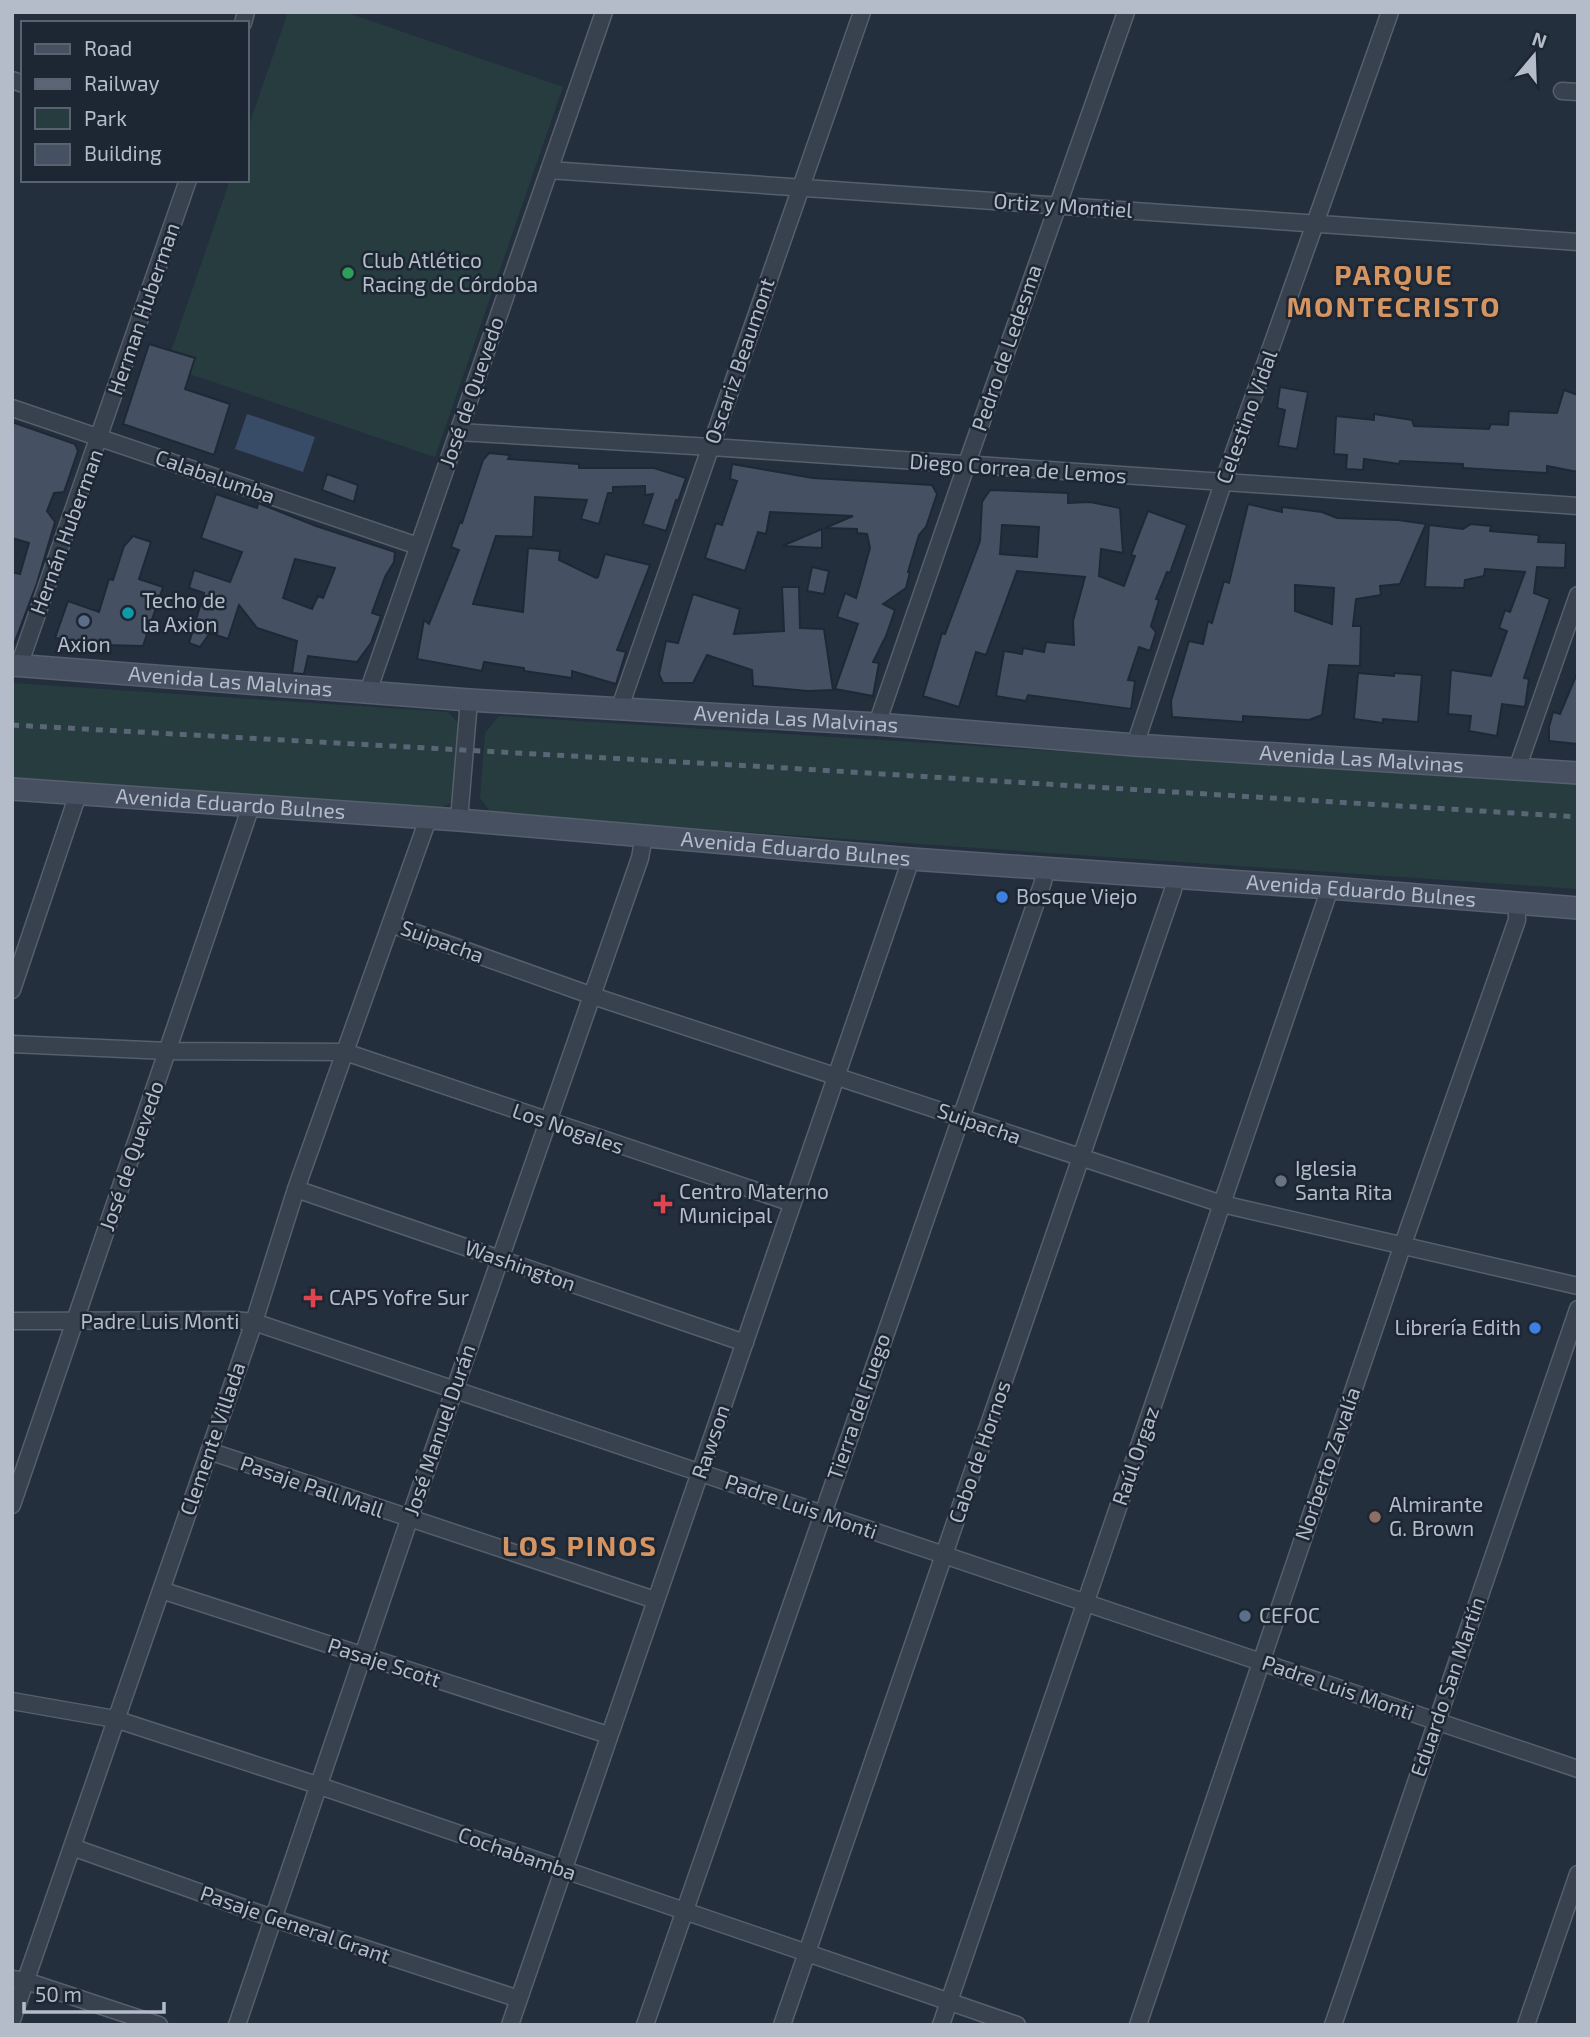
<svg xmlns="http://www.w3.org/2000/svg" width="1590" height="2037" font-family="'Exo 2',sans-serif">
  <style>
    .green { fill: #263c3f }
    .water { fill: #394c67 }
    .building { fill: #455162; stroke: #1f2835; stroke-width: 2; fill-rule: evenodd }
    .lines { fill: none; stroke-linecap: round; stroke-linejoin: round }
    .street-casing { stroke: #565f6c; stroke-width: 19 }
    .secondary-casing { stroke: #565f6c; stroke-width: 24 }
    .street { stroke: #38414e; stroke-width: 16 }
    .secondary { stroke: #465061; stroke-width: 21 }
    .rail { stroke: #5a6575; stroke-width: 5; stroke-dasharray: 7 7; stroke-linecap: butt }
    .leisure-dot { fill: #2e9e5b; stroke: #1d2633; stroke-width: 2.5 }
    .culture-dot { fill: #0f9aa8; stroke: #1d2633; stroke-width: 2.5 }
    .service-dot { fill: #5c6f8a; stroke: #1d2633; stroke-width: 2.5 }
    .shop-dot { fill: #3f7fe0; stroke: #1d2633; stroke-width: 2.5 }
    .worship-dot { fill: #6b7280; stroke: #1d2633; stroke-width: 2.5 }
    .health-dot { fill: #e0444e; stroke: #1d2633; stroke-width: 2.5 }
    .education-dot { fill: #8d6e63; stroke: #1d2633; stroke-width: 2.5 }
    .labels { text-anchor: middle; stroke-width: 5; stroke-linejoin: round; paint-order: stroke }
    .street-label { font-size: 21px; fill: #b4bcc9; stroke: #1d2633 }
    .poi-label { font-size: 21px; fill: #b4bcc9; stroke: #1d2633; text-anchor: start }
    .district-label { font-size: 28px; font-weight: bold; letter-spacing: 2px; fill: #d59563; stroke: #1d2633 }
  </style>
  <rect width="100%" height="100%" fill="#242f3e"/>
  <path class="green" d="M288,12H345L563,87L435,457L166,366L230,180H247V131Z
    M12,683L448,712L460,725L455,801L430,813L12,785Z
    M499,716L1578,784V889L493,815L480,798L485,733Z"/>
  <path class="water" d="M247,414L315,437L303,472L235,449Z"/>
  <path class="building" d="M149,344L195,358L185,389L230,404L214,455L123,424Z
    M1280,387L1308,392L1297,449L1278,446L1285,410L1277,408Z
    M1564,390L1578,395V472L1547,466V473L1463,468V464L1400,461L1399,464L1364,459L1363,470L1346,469L1347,455L1334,454L1336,416L1374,420V414L1412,420L1414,426L1489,429L1491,424L1508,425L1509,411L1557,413Z
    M12,422L75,444L78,451L64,492L54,493L47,511L55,522L37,583L14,644L12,643V572L20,574L29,543L12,538Z
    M489,453L510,455L508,459L579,464V468H654L686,478L678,501L676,500L666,531L643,524L653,494L645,495V486L613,487V493H608L599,524L581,519L587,500L535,497L533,537L496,536L473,604L523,612L528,548L560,551L559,560L596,578L598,577L605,554L650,565L617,650L626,652L616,684L572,671V678L524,671V668L484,662L482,671L417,659L424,620L429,624L459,550L451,547L460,522L462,523L483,460Z
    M732,464L813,478L932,485L937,494L926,527L919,535L908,572H910L906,588L883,604L895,610L886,636L873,662L879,663L873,696L835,689L858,624L837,617L845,593L856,598L870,548L867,534L857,533V529L825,528L853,516L770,512L766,534L758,532L745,571L705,558L716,523L722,525L737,481L730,479Z
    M327,474L358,485L354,502L322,490Z
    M990,490L1068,493V503L1090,502L1120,508L1123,553L1101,549L1099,576L1124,586L1135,556L1131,555L1148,511L1187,525L1170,573L1167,572L1156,599L1159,600L1151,626L1156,632L1150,651L1139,647L1128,680L1135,681L1131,709L1028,695L1026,701L996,696L1004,651L1022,654L1023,648L1044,652L1046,642L1074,645L1073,621L1085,577L1017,571L986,655L976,652L959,707L923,696L942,633L945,634L980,541L982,502ZM1002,525L1039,527L1037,557L1000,554Z
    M216,494L257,508L258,503L316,526L395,552L394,562L385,577L372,613L381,616L371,643L357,662L308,656L304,674L292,673L297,641L257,628L239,605L228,639L210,633L200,647L189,643L204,593L189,588L194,570L230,582L242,552L201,538ZM295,559L335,568L323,598L318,596L312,609L283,598Z
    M1248,504L1282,512V507L1322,512L1337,518L1398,520L1426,524L1400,584L1380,586L1381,595L1356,599L1353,626H1361L1360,666L1329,665L1322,715L1309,720L1243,716V722L1172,717L1171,701L1189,641L1203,644L1208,621L1212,623L1224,581L1229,583ZM1295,585L1334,588L1332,624L1295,611Z
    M1471,524L1491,526L1490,531L1539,535L1538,542L1566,543L1565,568L1537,567L1534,593L1550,599L1524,678L1529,679L1525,707L1502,704L1497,736L1469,731L1471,716L1448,714L1451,670L1491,676L1507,631L1499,628L1505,610L1510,612L1525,572L1485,569L1484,576L1465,580L1464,588L1425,587L1429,525L1463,529Z
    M822,529V548L782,546Z
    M133,536L151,542L139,579L163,587L143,646L105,645L55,638L68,601L99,612L109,579L113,580L124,546Z
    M812,567L829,571L824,594L807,591Z
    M782,587H799L800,628L824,629L833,690L808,691L753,686L752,670L707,655L693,683H663L659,674L666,641L678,643L693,594L740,609L734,634L784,631Z
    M1578,671V744L1549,741V727L1553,712L1560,714Z
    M1358,673L1394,676V673L1422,675L1418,722L1383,719V723L1354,719Z"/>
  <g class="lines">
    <defs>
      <path id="street" d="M243,23L246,12
        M12,80L23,84
        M1562,91L1578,92
        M549,170L1578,242
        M12,408L418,546
        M458,432L711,447L1578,506
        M19,666L188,180
        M368,692L604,12
        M619,710L862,12
        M877,724L966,466L1126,12
        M1135,745L1223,483L1390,12
        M1517,769L1578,595
        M459,820L469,700
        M391,924L593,996L1222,1204L1578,1286
        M12,990L78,794
        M12,1044L168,1051L345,1052L792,1203
        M296,1189L745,1343
        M12,1321L234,1320L254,1322L1578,1769
        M209,1451L655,1600
        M12,1505L251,806
        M161,1590L608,1735
        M12,1701L115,1719L317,1785L1017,2025
        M72,1847L272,1918L519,1999
        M12,1979L26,1981L159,2025
        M12,2020L254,1322L296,1189L428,819
        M237,2025L409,1520L640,858L644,836
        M510,2025L911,859
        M645,2025L1043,882L1045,868
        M782,2025L1173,890L1175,878
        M941,2025L1330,888
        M1138,2025L1402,1247L1517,920V904
        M1333,2025L1578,1309
        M1526,2025L1578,1874"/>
      <g id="secondary">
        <path id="s1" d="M12,665L469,700L877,724L1135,745L1578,773"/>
        <path id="s2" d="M12,789L459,820L911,859L1330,888L1578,908"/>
      </g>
    </defs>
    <use href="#street" class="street-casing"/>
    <use href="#secondary" class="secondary-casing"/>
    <use href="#street" class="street"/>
    <use href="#secondary" class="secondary"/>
    <path class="rail" d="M12,725L770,767L1578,817"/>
  </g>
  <circle class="leisure-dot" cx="348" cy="273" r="7"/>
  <circle class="culture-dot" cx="128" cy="613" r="7"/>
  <g class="service-dot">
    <circle cx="84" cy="621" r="7"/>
    <circle cx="1245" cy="1616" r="7"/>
  </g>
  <g class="shop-dot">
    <circle cx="1002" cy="897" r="7"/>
    <circle cx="1535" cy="1328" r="7"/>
  </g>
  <circle class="worship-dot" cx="1281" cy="1181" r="7"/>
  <g class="health-dot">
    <path d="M659.5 1193.5h7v7h7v7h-7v7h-7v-7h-7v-7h7z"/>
    <path d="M309.5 1287.5h7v7h7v7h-7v7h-7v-7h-7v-7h7z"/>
  </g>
  <circle class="education-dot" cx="1375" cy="1517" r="7"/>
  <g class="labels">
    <g class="street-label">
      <text transform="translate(1063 206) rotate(4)" y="7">Ortiz y Montiel</text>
      <text transform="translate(144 309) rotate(-71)" y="7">Herman Huberman</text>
      <text transform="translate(1007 348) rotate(-71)" y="7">Pedro de Ledesma</text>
      <text transform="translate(740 361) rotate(-71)" y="7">Oscariz Beaumont</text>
      <text transform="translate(472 392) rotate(-71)" y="7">José de Quevedo</text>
      <text transform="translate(1247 417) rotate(-70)" y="7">Celestino Vidal</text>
      <text transform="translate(1018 469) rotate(4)" y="7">Diego Correa de Lemos</text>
      <text transform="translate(215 477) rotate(19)" y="7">Calabalumba</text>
      <text transform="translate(67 532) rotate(-70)" y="7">Hernán Huberman</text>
      <text dy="7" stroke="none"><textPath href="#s1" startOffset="219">Avenida Las Malvinas</textPath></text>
      <text dy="7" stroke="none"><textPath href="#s1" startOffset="786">Avenida Las Malvinas</textPath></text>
      <text dy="7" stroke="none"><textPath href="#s1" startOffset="1353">Avenida Las Malvinas</textPath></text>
      <text dy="7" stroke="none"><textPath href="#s2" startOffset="219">Avenida Eduardo Bulnes</textPath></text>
      <text dy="7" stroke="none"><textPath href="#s2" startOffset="786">Avenida Eduardo Bulnes</textPath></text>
      <text dy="7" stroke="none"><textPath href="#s2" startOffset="1353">Avenida Eduardo Bulnes</textPath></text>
      <text transform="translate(442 942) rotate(20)" y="7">Suipacha</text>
      <text transform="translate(979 1124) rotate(19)" y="7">Suipacha</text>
      <text transform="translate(568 1129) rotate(19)" y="7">Los Nogales</text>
      <text transform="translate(132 1156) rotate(-71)" y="7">José de Quevedo</text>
      <text transform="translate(520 1266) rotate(19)" y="7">Washington</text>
      <text x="160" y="1329">Padre Luis Monti</text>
      <text transform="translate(859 1407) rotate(-71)" y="7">Tierra del Fuego</text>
      <text transform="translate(440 1430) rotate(-71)" y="7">José Manuel Durán</text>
      <text transform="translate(213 1439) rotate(-71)" y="7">Clemente Villada</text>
      <text transform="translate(711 1442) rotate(-71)" y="7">Rawson</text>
      <text transform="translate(980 1452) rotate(-71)" y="7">Cabo de Hornos</text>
      <text transform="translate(1136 1456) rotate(-71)" y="7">Raúl Orgaz</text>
      <text transform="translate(1328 1464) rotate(-71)" y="7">Norberto Zavalía</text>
      <text transform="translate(312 1487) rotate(19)" y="7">Pasaje Pall Mall</text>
      <text transform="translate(801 1507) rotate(19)" y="7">Padre Luis Monti</text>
      <text transform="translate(384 1663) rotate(18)" y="7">Pasaje Scott</text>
      <text transform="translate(1448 1687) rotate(-71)" y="7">Eduardo San Martín</text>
      <text transform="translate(1338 1688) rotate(19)" y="7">Padre Luis Monti</text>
      <text transform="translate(517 1854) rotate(19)" y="7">Cochabamba</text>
      <text transform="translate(295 1925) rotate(19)" y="7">Pasaje General Grant</text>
    </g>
    <g class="poi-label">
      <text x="362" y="268">Club Atlético<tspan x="362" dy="24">Racing de Córdoba</tspan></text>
      <text x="142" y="608">Techo de<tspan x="142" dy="24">la Axion</tspan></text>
      <text x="84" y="652" text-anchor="middle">Axion</text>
      <text x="1016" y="904">Bosque Viejo</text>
      <text x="1295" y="1176">Iglesia<tspan x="1295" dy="24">Santa Rita</tspan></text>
      <text x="679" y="1199">Centro Materno<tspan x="679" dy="24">Municipal</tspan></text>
      <text x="329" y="1305">CAPS Yofre Sur</text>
      <text x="1521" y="1335" text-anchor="end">Librería Edith</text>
      <text x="1389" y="1512">Almirante<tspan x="1389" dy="24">G. Brown</tspan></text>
      <text x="1259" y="1623">CEFOC</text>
    </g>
    <g class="district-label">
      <text x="1394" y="285">PARQUE<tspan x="1394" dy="32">MONTECRISTO</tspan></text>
      <text x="580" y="1556">LOS PINOS</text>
    </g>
  </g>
  <rect width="1590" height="2037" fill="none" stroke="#b4bcc9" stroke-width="28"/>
  <rect x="21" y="21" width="228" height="161" fill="#1d2633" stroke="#59626f" stroke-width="2"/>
  <rect x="35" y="44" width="35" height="10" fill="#465061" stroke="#59626f" stroke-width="2"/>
  <text x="84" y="56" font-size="21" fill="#b4bcc9">Road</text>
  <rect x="35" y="79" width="35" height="10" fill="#5a6575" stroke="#59626f" stroke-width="2"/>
  <text x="84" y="91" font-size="21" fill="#b4bcc9">Railway</text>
  <rect x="35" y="108" width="35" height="21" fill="#263c3f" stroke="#59626f" stroke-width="2"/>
  <text x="84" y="126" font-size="21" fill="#b4bcc9">Park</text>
  <rect x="35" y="144" width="35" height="21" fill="#455162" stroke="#59626f" stroke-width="2"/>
  <text x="84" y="161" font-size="21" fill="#b4bcc9">Building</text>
  <g transform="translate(1534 56) rotate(19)" stroke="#1d2633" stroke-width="5" paint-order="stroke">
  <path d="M0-5L12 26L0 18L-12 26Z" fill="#b4bcc9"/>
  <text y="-10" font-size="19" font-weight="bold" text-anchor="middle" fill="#b4bcc9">N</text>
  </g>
  <path d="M24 2002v10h140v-10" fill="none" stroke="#b4bcc9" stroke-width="3.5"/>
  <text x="35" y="2002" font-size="21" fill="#b4bcc9" stroke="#1d2633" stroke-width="5" paint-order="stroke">50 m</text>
</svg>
